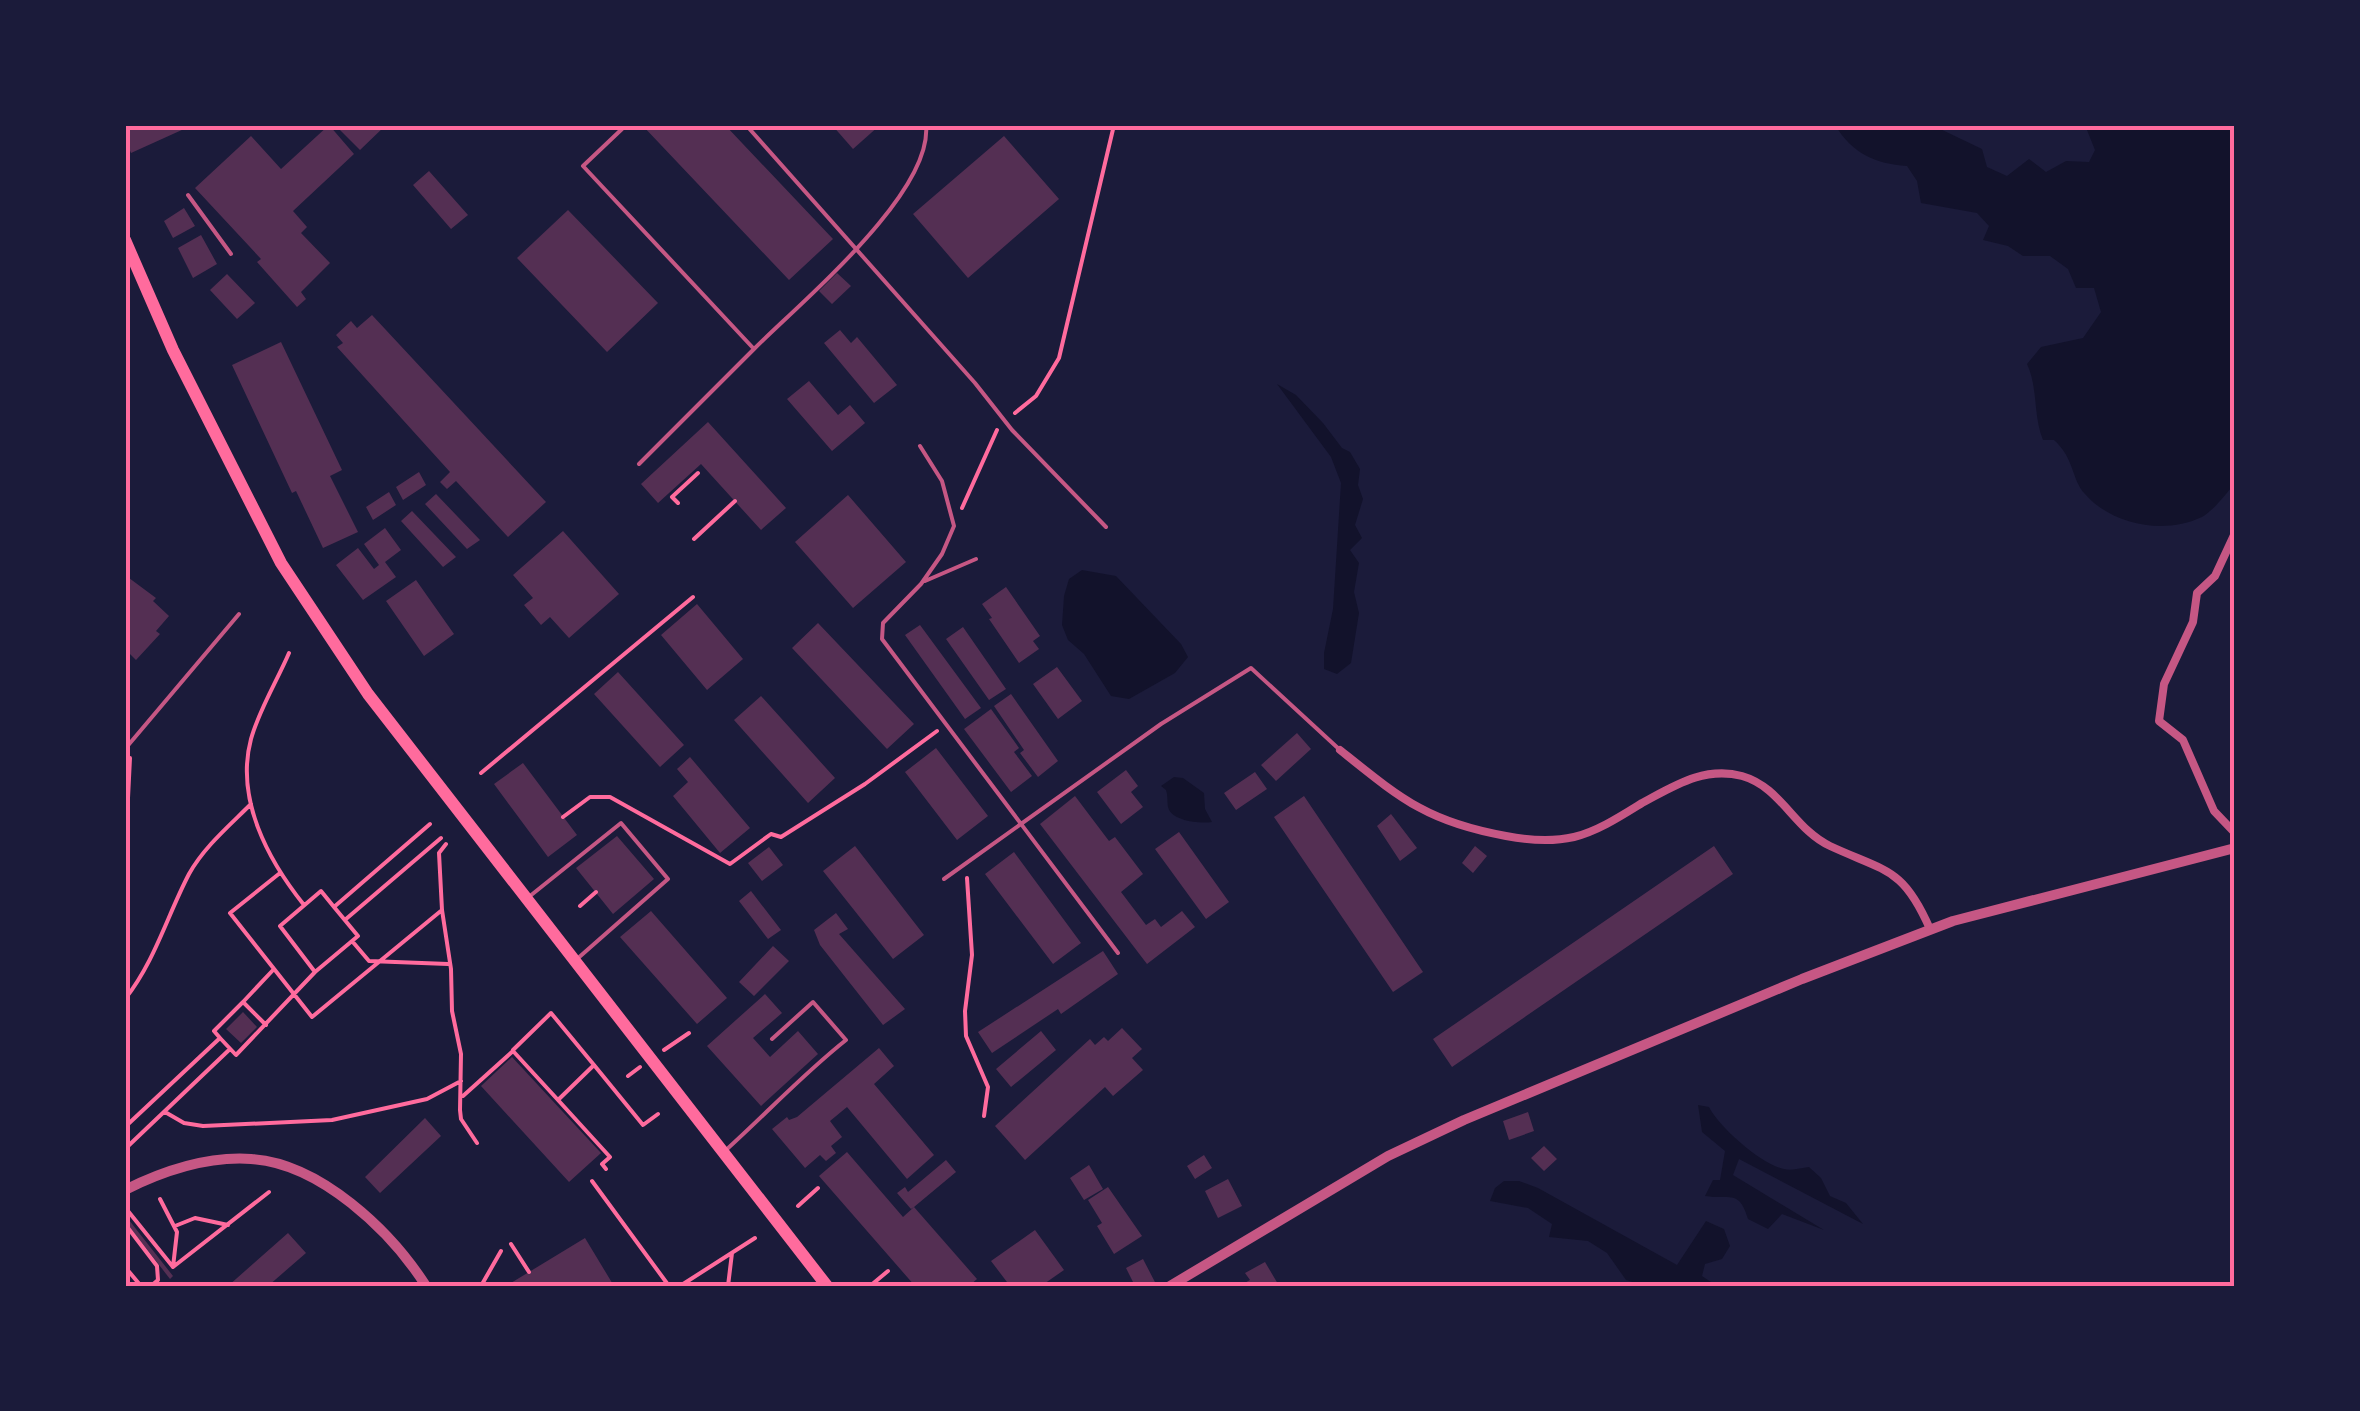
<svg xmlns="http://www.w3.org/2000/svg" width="2360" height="1411" font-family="Manrope,sans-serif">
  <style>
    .water { fill: #12122b }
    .building { fill: #542f53 }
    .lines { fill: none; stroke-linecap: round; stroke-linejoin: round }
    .path { stroke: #ff6b9d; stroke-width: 4 }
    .service { stroke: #c65784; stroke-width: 4 }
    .minor { stroke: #c65784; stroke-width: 8 }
    .tertiary { stroke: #c65784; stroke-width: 10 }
    .primary { stroke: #ff6b9d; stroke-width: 12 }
    .neatline { fill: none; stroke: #ff6b9d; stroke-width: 4 }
  </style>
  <rect width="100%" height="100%" fill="#1b1b3a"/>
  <path class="water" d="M1835,125L1936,127L1982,149L1987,167L2007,176L2029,159L2046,172L2066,161L2089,162L2095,150L2085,125H2235V483C2226,494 2214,510 2202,517C2164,535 2112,525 2085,494C2071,479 2075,459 2054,440H2043C2033,415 2038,387 2027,364L2041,347L2083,338L2101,312L2094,288H2076L2068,269L2050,256H2023L2008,246L1983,240L1989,226L1977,213L1921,203L1917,181L1907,166C1875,164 1852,153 1835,125Z
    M1277,384L1296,395L1323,423L1342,448L1350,452L1360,469L1358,485L1363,499L1355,525L1362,538L1350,550L1359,563L1354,592L1359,613L1351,663L1337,674L1324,669V653L1333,609L1341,483L1331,457Z
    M1082,570L1116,576L1181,644L1188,657L1175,673L1129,699L1111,696L1084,654L1068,640L1062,625L1064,596L1069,579Z
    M1174,777L1183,778L1204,793L1205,809L1212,822C1200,824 1171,821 1168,807C1167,801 1168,796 1166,790L1161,786Z
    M1698,1105L1709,1107C1719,1127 1762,1165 1784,1169C1792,1171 1801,1168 1809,1167L1821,1178L1830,1196L1846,1203L1863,1224L1739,1159L1733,1175L1824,1230L1782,1214L1768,1229L1748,1219C1739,1189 1730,1200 1705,1196L1713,1180H1720L1725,1151L1702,1132Z
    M1504,1181H1519L1538,1188L1677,1265L1706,1221L1724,1229L1730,1246L1722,1259L1705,1264L1702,1276L1717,1286H1676L1673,1283L1645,1286L1626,1280L1607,1253L1588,1241L1549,1237L1552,1224L1528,1208L1490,1201L1495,1188Z"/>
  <path class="building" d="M125,125H183L184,129L131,153L125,139Z
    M329,125L354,154L293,211L307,227L301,233L330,263L301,292L306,299L297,307L257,262L261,259L195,188L251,136L281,169Z
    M335,125H386L360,150Z
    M642,125H725L833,239L789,280Z
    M832,125H880L853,149Z
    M1004,136L1059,199L968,278L913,214Z
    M429,171L468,215L451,229L413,185Z
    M184,208L195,226L173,238L164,221Z
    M568,210L658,303L607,352L517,258Z
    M201,235L217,264L193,278L178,248Z
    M837,273L851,286L832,304L819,291Z
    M227,274L255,303L237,319L210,290Z
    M372,315L546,502L508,537L456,481L447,489L440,482L450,472L337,347L343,343L336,335L351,321L357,328Z
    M840,330L851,343L857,337L897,385L874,403L824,343Z
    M281,342L342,470L330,476L358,532L323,548L296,491L292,493L232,365Z
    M809,381L838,415L850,405L865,423L832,451L787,399Z
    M708,422L786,508L761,530L701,464L658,503L641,484Z
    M419,472L426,485L403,500L396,487Z
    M389,492L396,505L373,520L366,507Z
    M436,494L480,540L467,549L425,504Z
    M848,495L906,562L853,608L795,542Z
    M412,511L456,557L443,567L401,521Z
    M385,528L401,550L385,562L396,577L363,600L336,565L358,548L374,569L379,565L364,544Z
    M563,531L619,594L569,638L550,617L541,625L524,605L533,598L513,575Z
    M125,575L156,598L153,601L169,616L156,631L160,634L136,660L125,649Z
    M416,580L454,634L424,656L386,601Z
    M1006,587L1040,636L1033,641L1039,649L1019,663L989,619L992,618L982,604Z
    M697,604L743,659L707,690L661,635Z
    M818,623L914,724L887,749L792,648Z
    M920,625L981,708L965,719L905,635Z
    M963,627L1006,689L989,700L946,639Z
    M1057,667L1082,701L1058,719L1033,684Z
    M618,672L684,745L660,767L594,694Z
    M1011,694L1058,761L1038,777L1020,753L1024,750L994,706Z
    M761,696L835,778L808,803L734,720Z
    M991,709L1019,748L1014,752L1032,776L1011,792L964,729Z
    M1297,733L1311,749L1276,781L1261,765Z
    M936,748L988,816L957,840L905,772Z
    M690,757L750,828L720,853L673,796L688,782L677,769Z
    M523,763L577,835L548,857L494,784Z
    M1126,770L1138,786L1131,792L1143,807L1121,824L1097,792Z
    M1255,772L1267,789L1236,810L1224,793Z
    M1075,796L1109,841L1115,837L1143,874L1121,892L1146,925L1155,919L1161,927L1182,911L1195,927L1147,964L1040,824Z
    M1304,796L1423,972L1393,992L1274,817Z
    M1391,814L1417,848L1400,861L1377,826Z
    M1179,832L1229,902L1206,919L1155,849Z
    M617,836L654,879L613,914L576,868Z
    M855,846L924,935L893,959L823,871Z
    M1475,846L1487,856L1473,873L1462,863Z
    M1714,846L1733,874L1452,1067L1433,1039Z
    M769,847L783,865L762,881L748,863Z
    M1014,852L1081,943L1053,964L985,874Z
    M751,891L781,930L768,939L739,901Z
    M651,911L727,998L697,1024L620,937Z
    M836,913L848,929L839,934L905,1009L883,1025L820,945L814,930Z
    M773,946L789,961L754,996L739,982Z
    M1103,951L1118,974L1061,1014L1058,1009L992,1053L978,1032Z
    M765,994L782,1013L753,1038L770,1057L798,1031L818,1054L761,1106L707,1046Z
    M243,1012L257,1027L241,1043L226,1029Z
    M1122,1028L1142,1049L1132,1058L1143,1070L1113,1096L1105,1087L1025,1160L995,1126L1090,1039L1095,1045L1104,1037L1108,1041Z
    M1041,1031L1056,1050L1011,1087L996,1069Z
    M879,1048L894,1066L874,1084L934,1155L907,1179L847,1107L830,1121L842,1137L831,1146L836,1153L826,1161L820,1155L805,1168L772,1129L787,1117L789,1120L797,1117Z
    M512,1057L601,1153L569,1182L481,1086Z
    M1528,1112L1534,1131L1509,1140L1503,1121Z
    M425,1118L441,1136L380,1193L365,1177Z
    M1544,1146L1557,1159L1544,1171L1531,1158Z
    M847,1152L903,1217L914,1207L911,1209L897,1193L905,1187L908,1192L946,1160L956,1172L914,1207L977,1279L969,1286H915L819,1176Z
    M1204,1155L1212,1168L1195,1179L1187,1166Z
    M1089,1165L1103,1189L1084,1200L1070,1178Z
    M1228,1179L1242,1206L1218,1218L1205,1191Z
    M1108,1187L1142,1236L1114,1254L1097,1226L1102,1223L1088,1200Z
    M125,1215L173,1276L170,1279L125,1221Z
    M1035,1230L1064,1270L1041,1286H1010L991,1261Z
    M288,1233L306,1253L268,1286H228Z
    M585,1238L614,1286H506Z
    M1143,1259L1157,1286H1135L1126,1268Z
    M1265,1262L1278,1284L1239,1286L1250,1280L1245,1273Z"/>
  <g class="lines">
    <path class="path" d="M1015,413L1036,396L1059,358L1114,125
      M678,503L672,497L698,473
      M962,508L997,430
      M694,539L735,501
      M289,653C277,681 259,710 251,739C235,799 268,860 304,905
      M481,773L693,597
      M563,817L590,797H610L730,864L771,834L781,837L865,784L937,731
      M446,844L439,853L442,910L451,969L452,1011L461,1054L460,1110L461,1119L477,1143
      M125,858L130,758
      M280,873L230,913L312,1017L442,910
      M967,878L972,955L965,1011L966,1036L988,1087L984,1116
      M580,906L596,892
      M334,907L358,936L315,972L280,926L321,891L334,907L430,824
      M346,919L441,838
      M352,941L369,961L448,964
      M125,999C155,961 167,916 189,874C204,847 229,826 251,804
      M243,1002L274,969
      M220,1038L214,1031L243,1002L266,1025
      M513,1050L551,1013L594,1065
      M664,1050L689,1033
      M628,1076L640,1067
      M463,1096L513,1051L558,1100
      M165,1112L184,1123L203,1126L332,1120L427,1099L461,1081
      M125,1127L220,1038L236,1055L315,972
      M125,1149L230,1049
      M606,1169L602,1164L610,1157L558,1100L594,1065L643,1125L658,1114
      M592,1181L669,1286
      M160,1199L177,1232L173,1267
      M798,1206L818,1188
      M128,1211L173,1267
      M125,1224L157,1266L158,1280L151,1286
      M175,1226L195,1218L228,1225
      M511,1244L529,1272
      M125,1267L141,1286
      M173,1267L269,1192
      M481,1286L501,1251
      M680,1286L755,1238
      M728,1286L732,1253
      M870,1286L888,1271"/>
    <path class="service" d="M619,125L622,129L583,166L754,349C801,302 933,193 926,125
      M746,125L975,383L1012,430L1106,527
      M188,195L231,254
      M920,446L942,481L954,526L942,554L921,584L883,623L882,639L1118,953
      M639,464L754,349
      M925,581L976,559
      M125,749L239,614
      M944,879L1161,724L1251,668L1340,750
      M530,896L621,823L668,879L577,959
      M726,1150C767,1113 803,1074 846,1040L813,1002L772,1039"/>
    <path class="minor" d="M2235,533L2215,576L2197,593L2193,622L2164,684L2159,721L2183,740L2214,811L2235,833
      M1340,750C1400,798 1427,822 1506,836C1527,840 1552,842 1574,837C1598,831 1621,816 1642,803C1674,786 1704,766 1742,776C1781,787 1794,829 1830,846C1886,872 1903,867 1930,929"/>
    <path class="tertiary" d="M125,1190C163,1171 207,1156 251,1159C320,1163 391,1231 426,1286
      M1170,1286L1388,1156L1464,1120L1802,979L1953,921L2235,848"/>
    <path class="primary" d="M125,240L173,350L281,563L368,694L827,1286"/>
  </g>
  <rect width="2360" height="1411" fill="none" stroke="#1b1b3a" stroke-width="255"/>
  <rect x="128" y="128" width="2104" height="1156" class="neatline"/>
</svg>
